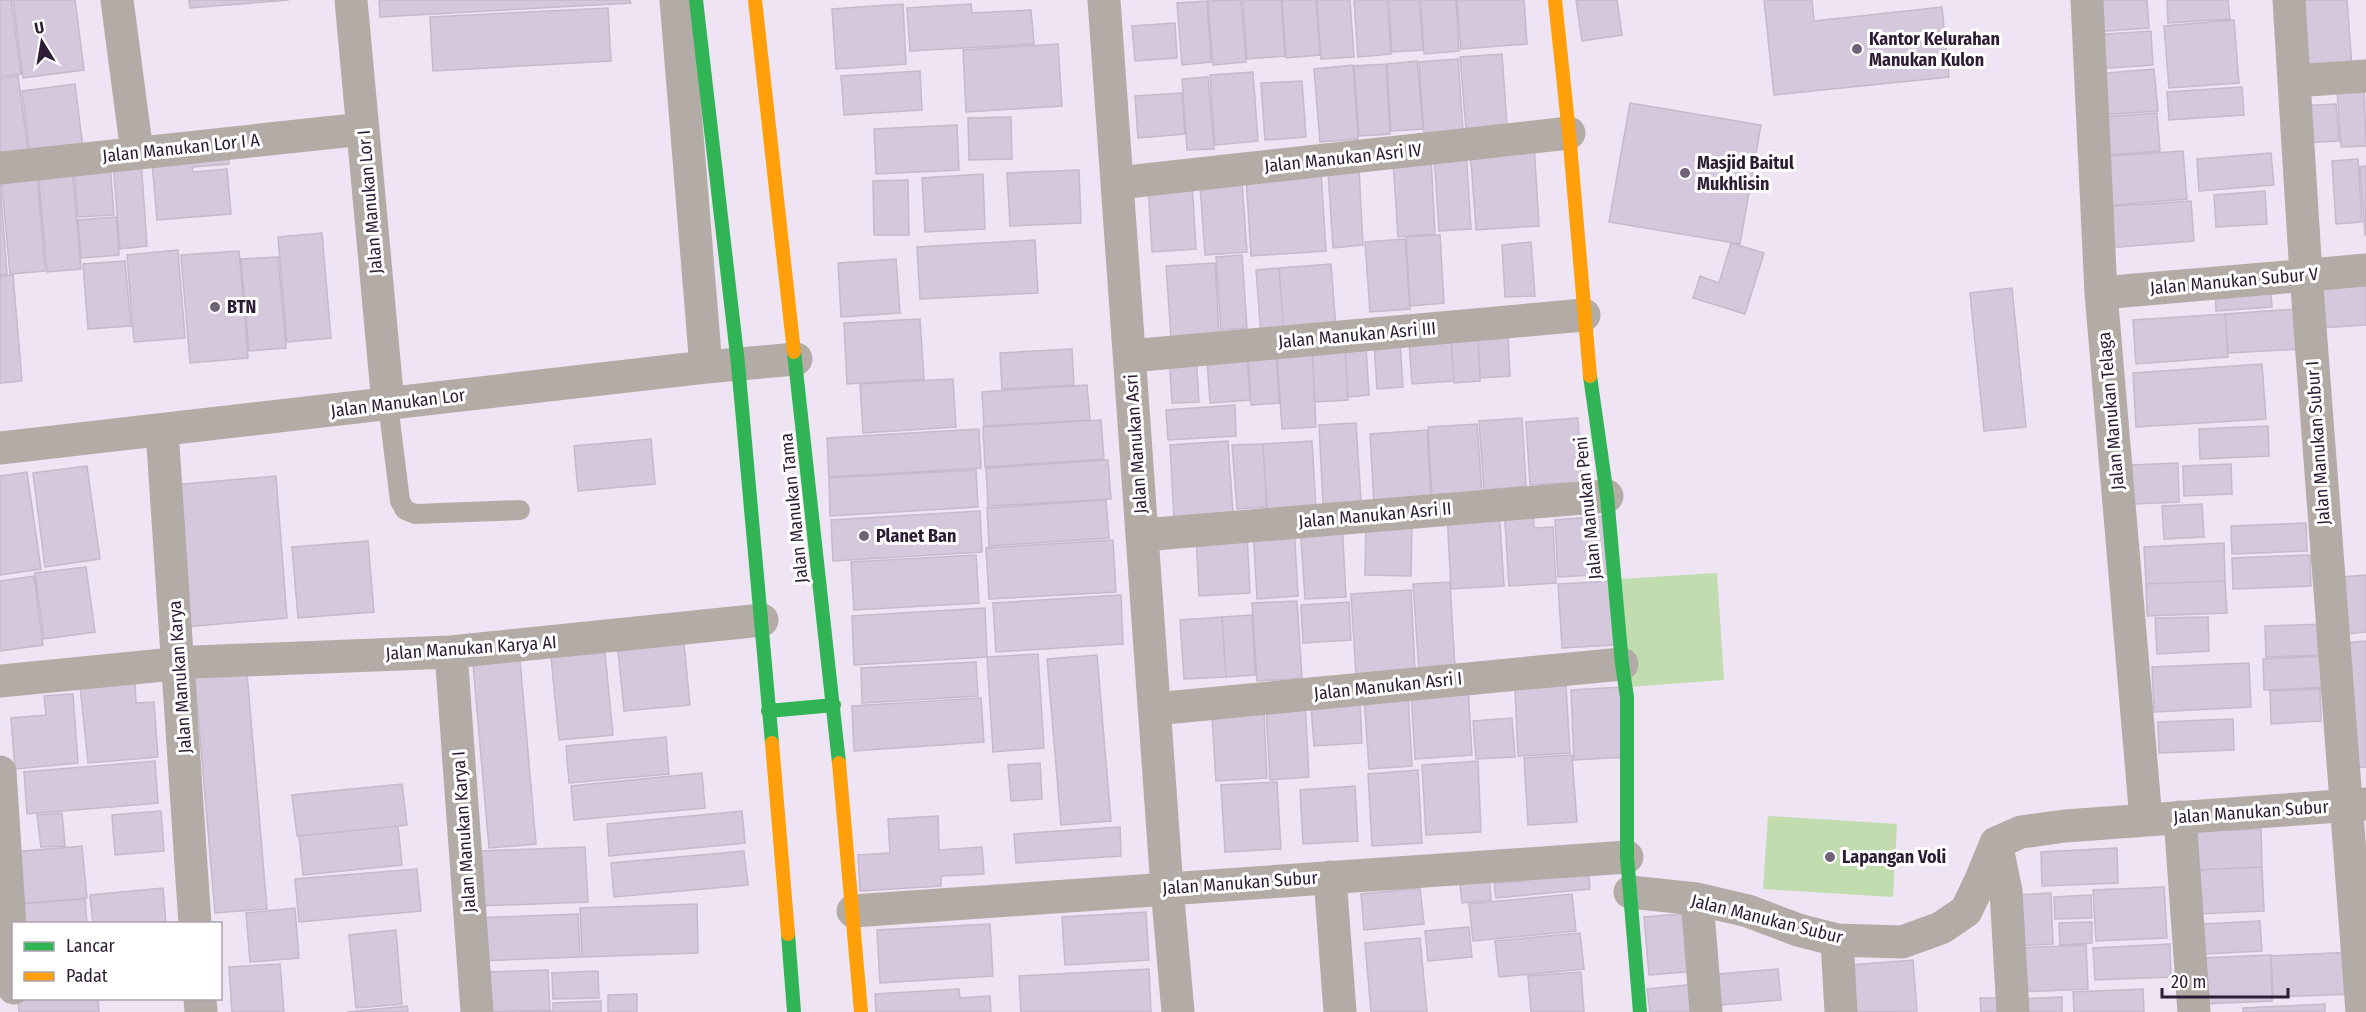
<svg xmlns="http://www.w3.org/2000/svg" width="2366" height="1012" font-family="'Fira Sans Condensed',sans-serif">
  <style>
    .green { fill: #c1dcae }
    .building { fill: #d5c8dc; stroke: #c5b9cb; stroke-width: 1.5 }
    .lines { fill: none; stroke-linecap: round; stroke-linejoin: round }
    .lane { stroke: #b3aca6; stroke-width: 20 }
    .street { stroke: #b3aca6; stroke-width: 33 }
    .fast { stroke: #30b455; stroke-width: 14 }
    .slow { stroke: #ff9f0a; stroke-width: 14 }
    .poi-dot { fill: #706277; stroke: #fff; stroke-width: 2 }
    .labels { text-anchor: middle; stroke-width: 6; stroke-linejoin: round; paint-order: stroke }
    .poi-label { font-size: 18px; font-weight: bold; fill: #2c1c34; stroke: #fff; text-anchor: start }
    .street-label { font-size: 18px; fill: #2c1c34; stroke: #fff }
  </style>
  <rect width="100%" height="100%" fill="#eee4f3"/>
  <path class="green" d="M1717,573L1724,680L1628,687L1621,579Z
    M1768,816L1897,824L1893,897L1763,889Z"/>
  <path class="building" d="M0,0H11L21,74L0,77Z
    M13,0H75L84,70L23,78Z
    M189,0H289L190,8Z
    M379,0H630L631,3L380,17Z
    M1241,0L1246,62L1213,65L1208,1Z
    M1243,0H1281L1285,56L1247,59Z
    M1282,0H1316L1320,55L1286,58Z
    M1317,0H1350L1354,57L1321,59Z
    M1354,0H1387L1391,54L1358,57Z
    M1389,0H1419L1423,50L1392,52Z
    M1421,0H1456L1459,51L1424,54Z
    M1457,0H1524L1527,44L1461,49Z
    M1576,0H1617L1622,35L1582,41Z
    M1764,0H1812L1814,21L1942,7L1949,77L1774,95Z
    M2091,0H2147L2149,28L2093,32Z
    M2167,0H2228L2230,19L2168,23Z
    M2299,0H2347L2352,67L2304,70Z
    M1207,1L1211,62L1182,65L1177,3Z
    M903,4L906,64L836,69L832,9Z
    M971,4L972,13L1031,10L1034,44L910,51L907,8Z
    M608,8L611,61L433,71L430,17Z
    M2234,20L2239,83L2169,88L2164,26Z
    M1175,23L1177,58L1135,61L1132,26Z
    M2151,31L2153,65L2096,69L2093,35Z
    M1058,44L1062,106L966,112L963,50Z
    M1502,54L1507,126L1466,129L1460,57Z
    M1458,59L1463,130L1424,133L1419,62Z
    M1417,61L1423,129L1391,131L1387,64Z
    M1386,64L1390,134L1359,136L1354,66Z
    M1353,65L1358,139L1320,142L1314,69Z
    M2154,69L2158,111L2099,115L2096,74Z
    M920,71L922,110L844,115L841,76Z
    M1253,72L1258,141L1215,145L1210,75Z
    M18,76L29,159L0,163V79Z
    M1208,77L1214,149L1187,150L1182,79Z
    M1302,81L1306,137L1265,140L1261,83Z
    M75,84L83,148L30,155L22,91Z
    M2242,87L2244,115L2169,120L2167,92Z
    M2364,88L2366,146L2341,147L2337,89Z
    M1182,93L1185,134L1138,138L1135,96Z
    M1630,103L1761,125L1740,244L1609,222Z
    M2336,104L2339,141L2300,143L2297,106Z
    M2157,113L2160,151L2103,155L2101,117Z
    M1011,117L1012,159L969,160L968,118Z
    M957,125L959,170L876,174L874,129Z
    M1534,143L1539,226L1476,230L1470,148Z
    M1466,151L1471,229L1439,231L1434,153Z
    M2183,151L2187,199L2101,206L2097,157Z
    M228,152L229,164L192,167L193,172L227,169L231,214L157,220L152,162Z
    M2271,153L2274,185L2199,191L2197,159Z
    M1431,158L1435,234L1398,237L1393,161Z
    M2358,159L2362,222L2336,224L2332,161Z
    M141,160L147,246L120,249L113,162Z
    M110,164L114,215L78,217L74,167Z
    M2366,166V234L2365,235L2360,167Z
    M72,167L81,269L47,272L38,170Z
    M1359,169L1363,245L1333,248L1328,171Z
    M1079,170L1081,223L1010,226L1007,173Z
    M37,172L45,271L10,274L1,175Z
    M1321,172L1326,251L1251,256L1246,177Z
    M983,174L985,229L925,232L922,178Z
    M908,180L909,235H874L873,181Z
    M1192,181L1196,249L1152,252L1148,184Z
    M0,182L7,274L0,275Z
    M1242,183L1247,252L1205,255L1200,185Z
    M2265,191L2267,224L2216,227L2214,195Z
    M2191,201L2194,241L2106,248L2104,207Z
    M116,217L119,255L81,258L78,220Z
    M322,233L331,338L287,342L278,237Z
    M1440,235L1444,303L1410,306L1406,237Z
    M1405,239L1410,309L1370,312L1365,242Z
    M1035,240L1038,293L920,299L917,247Z
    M1531,242L1535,296L1505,297L1502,245Z
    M1731,243L1764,253L1745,314L1693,298L1700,276L1719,283Z
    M178,250L185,338L134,342L127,255Z
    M239,251L248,358L190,363L181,255Z
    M1242,255L1247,328L1221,330L1216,257Z
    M278,257L286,348L249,351L241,259Z
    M896,259L900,313L841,317L838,263Z
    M125,261L131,326L88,329L83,264Z
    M1215,263L1219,334L1171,337L1166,266Z
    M1331,264L1336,329L1284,333L1279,268Z
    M1279,268L1284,333L1261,335L1256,270Z
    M13,275L22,381L0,383V276Z
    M2270,281L2272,307L2216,311L2215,284Z
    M2366,283V325L2319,328L2316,286Z
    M2012,288L2026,427L1984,431L1970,293Z
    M2297,309L2300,349L2228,353L2225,314Z
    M2225,314L2228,357L2136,364L2133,320Z
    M920,319L924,379L847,384L844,323Z
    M1508,334L1510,376L1480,378L1478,336Z
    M1478,336L1480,381L1454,383L1451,338Z
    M1451,338L1454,381L1412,384L1409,341Z
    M1400,342L1403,387L1377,389L1374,343Z
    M1366,346L1369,395L1348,397L1345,348Z
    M1345,348L1348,400L1315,402L1312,350Z
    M1072,349L1074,385L1002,389L1000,353Z
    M1276,349L1279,403L1251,405L1248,351Z
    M1312,350L1316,427L1282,429L1277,352Z
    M1196,354L1199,402L1172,403L1169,356Z
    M1247,357L1250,400L1210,403L1207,360Z
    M2262,364L2266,419L2136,427L2133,373Z
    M953,379L956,427L863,433L860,384Z
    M1087,385L1090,420L984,426L982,392Z
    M1235,405L1236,436L1168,440L1166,410Z
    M1522,418L1526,486L1484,490L1479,421Z
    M1578,418L1582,482L1530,485L1526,422Z
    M1101,420L1104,459L985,467L983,427Z
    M1356,423L1361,501L1323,504L1319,425Z
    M1477,424L1482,492L1432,495L1428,427Z
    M2268,426L2269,456L2200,459L2199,429Z
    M979,429L981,468L829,477L827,438Z
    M1427,430L1431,501L1374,504L1370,434Z
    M651,439L655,484L578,491L574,446Z
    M1228,441L1233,513L1174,518L1170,445Z
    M1312,441L1316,509L1267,513L1263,444Z
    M1263,444L1267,507L1237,509L1232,445Z
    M1108,460L1111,499L988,506L986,468Z
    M2178,463L2179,502L2133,504L2131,465Z
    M2231,464L2232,494L2184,496L2183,466Z
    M87,466L100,559L45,567L33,473Z
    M976,470L978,507L830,516L829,478Z
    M27,472L41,569L0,575V476Z
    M276,476L287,618L185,627L173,485Z
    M1106,500L1109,538L989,546L987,508Z
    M2202,504L2204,537L2164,539L2162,506Z
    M1533,505L1534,528L1553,527L1556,583L1509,586L1504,506Z
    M1499,509L1504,586L1451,589L1447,512Z
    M980,511L982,552L833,561L831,520Z
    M1606,516L1609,574L1558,577L1555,520Z
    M1366,521L1412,522L1411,576L1365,575Z
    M1342,522L1346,597L1305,599L1300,525Z
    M2306,523L2307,551L2232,554L2231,526Z
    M1294,524L1298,596L1257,599L1253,527Z
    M1247,533L1250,593L1199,596L1196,536Z
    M1113,540L1116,592L989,599L986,548Z
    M368,541L374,612L298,618L292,547Z
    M2224,543L2225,581L2146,584L2144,547Z
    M976,555L979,603L854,610L851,562Z
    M2310,555L2311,586L2233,589L2232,558Z
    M86,567L95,632L44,639L35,573Z
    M2366,575V632L2346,634L2342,577Z
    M34,576L43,645L0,651V581Z
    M1611,581L1614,645L1562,648L1558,584Z
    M2225,581L2227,613L2147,616L2146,584Z
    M1450,582L1455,668L1419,671L1413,584Z
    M1411,590L1415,671L1356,675L1351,594Z
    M1121,595L1123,644L996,652L993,603Z
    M1297,601L1302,678L1257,681L1252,603Z
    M1349,602L1351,640L1303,643L1301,605Z
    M985,608L987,657L854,665L852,616Z
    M1252,615L1255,675L1226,677L1222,617Z
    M1222,617L1226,677L1184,679L1180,620Z
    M2208,617L2209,651L2157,654L2155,618Z
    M2325,624L2326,655L2266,657L2265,626Z
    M2366,641V767L2354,768L2345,643Z
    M684,644L690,705L624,711L618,651Z
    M605,653L613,735L559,740L551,657Z
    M1038,654L1044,748L993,752L987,657Z
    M1097,655L1111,821L1061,825L1047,659Z
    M2329,656L2331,687L2264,690L2263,659Z
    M520,660L536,844L489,848L473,664Z
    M976,662L978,696L862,703L861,668Z
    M2249,663L2251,707L2154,712L2152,667Z
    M247,673L267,909L215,913L195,678Z
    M135,681L136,703L154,702L158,757L88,763L80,686Z
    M1468,686L1472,755L1415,759L1411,689Z
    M1566,686L1570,753L1518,756L1515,689Z
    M1623,687L1627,757L1574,760L1571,690Z
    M2320,689L2321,721L2271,724L2270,691Z
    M73,694L78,763L15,769L11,718L46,715L44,696Z
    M1408,694L1412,766L1369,769L1364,697Z
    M981,698L984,742L854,751L852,706Z
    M1305,703L1309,777L1270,780L1266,705Z
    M1360,703L1362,743L1314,746L1311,706Z
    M1264,714L1267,778L1216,781L1212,717Z
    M1512,718L1515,757L1476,759L1473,721Z
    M2233,719L2234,750L2159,753L2158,722Z
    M666,737L669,774L569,783L566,746Z
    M1572,755L1577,822L1528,825L1524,758Z
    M155,761L158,803L27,814L24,772Z
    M1478,761L1481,832L1426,835L1422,765Z
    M1040,763L1042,799L1011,801L1008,765Z
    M1418,770L1422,843L1372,846L1368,774Z
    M702,773L705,808L574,820L571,786Z
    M1277,782L1281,849L1225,852L1221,785Z
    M402,784L407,825L297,836L292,795Z
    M1355,786L1358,841L1303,844L1300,790Z
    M161,811L164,851L115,855L112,815Z
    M742,811L745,843L609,856L607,824Z
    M62,813L65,846L41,847L37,815Z
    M938,816L939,850L982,847L984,874L941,876V886L860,891L858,855L890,853L888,819Z
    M398,826L402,865L303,875L299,836Z
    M1120,827L1121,856L1016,863L1014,834Z
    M2261,829L2262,867L2194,870L2193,831Z
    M82,846L87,898L17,904L13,852Z
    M585,847L588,902L479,906L478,851Z
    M2117,848L2118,883L2042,886L2041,852Z
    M744,851L748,885L614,897L611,863Z
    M1588,867L1590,889L1496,898L1494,883L1525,881L1524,873Z
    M2262,867L2264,911L2197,914L2194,870Z
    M417,869L421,911L299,922L295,879Z
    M1489,873L1491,900L1462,903L1459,876Z
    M2164,887L2167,938L2096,941L2093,890Z
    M163,888L166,924H93L90,895Z
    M1420,888L1424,924L1364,930L1361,894Z
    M2051,893L2053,944L2015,946L2013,895Z
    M1572,894L1576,931L1473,941L1469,904Z
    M2091,895L2092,918L2055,919L2054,897Z
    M85,899L87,924H21L20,904Z
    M697,904L698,953L582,957L580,908Z
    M295,908L299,958L250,962L246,913Z
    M1146,912L1149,960L1065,965L1062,917Z
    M1692,913L1698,971L1649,975L1644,917Z
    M578,914L580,957L475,961L474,918Z
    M2260,921L2262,951L2204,954L2203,924Z
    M2092,922V943L2060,945L2059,923Z
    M990,924L993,976L880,983L877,930Z
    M1469,927L1472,957L1428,961L1425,931Z
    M396,930L402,1004L356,1008L349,935Z
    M1580,933L1584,969L1499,977L1495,941Z
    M1420,938L1427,1012H1371L1365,943Z
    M2170,944L2171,977L2095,980L2093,948Z
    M2086,945L2088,989L2019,992L2017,948Z
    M2353,952L2355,994L2273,997L2271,956Z
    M2271,955L2272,1001L2202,1004L2200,958Z
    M1913,960L1917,1011L1854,1012L1850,965Z
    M280,964L284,1012H232L229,967Z
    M1149,969L1151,1012H1021L1019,976Z
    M1778,969L1781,1000L1709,1006L1706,975Z
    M548,970L550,1010L488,1012L487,972Z
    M598,971L599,998L553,999L552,973Z
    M1581,972L1584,1012H1531L1528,976Z
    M1697,984L1699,1012H1650L1647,989Z
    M959,989L960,998L990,996L991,1012H876L875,994Z
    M2143,989L2144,1012H2074L2073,992Z
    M637,994V1012H608V995Z
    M2062,997V1012H2016L2015,999Z
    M32,998H98L99,1012H19L18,1000Z
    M1980,998H2009L2010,1012H1981Z
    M601,1001V1012H520L553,1011V1003Z
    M2325,1004V1012H2243V1008Z
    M407,1006L408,1012H347Z"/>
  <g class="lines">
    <path class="lane" d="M388,404L400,501L405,510L415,514L520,510"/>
    <path class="street" d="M117,0L137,153
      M351,0L388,404
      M676,0L706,367
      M1104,0L1167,888L1178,1012
      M2087,0L2101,293L2146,820
      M2289,0L2306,275L2362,1012
      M2294,81L2366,76
      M0,168L363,129
      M1118,183L1569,133
      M2101,293L2366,270
      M1130,356L1584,315
      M162,430L195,924
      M0,448L706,367L796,359
      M1143,535L1607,496
      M451,652L477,1012
      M0,681L194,662L451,652L762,620
      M1155,709L1622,664
      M0,772L14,988
      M2180,817L2194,1012
      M1996,843L2006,891L2013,1012
      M1330,877L1340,1012
      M1630,892L1697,899L1748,911L1798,930L1837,940L1902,942L1941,928L1966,911L1980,882L1996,843L2021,832L2065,826L2366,804
      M1697,899L1706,1012
      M853,911L1627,857
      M1837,940L1841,1012
      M200,998L201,1012"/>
    <path class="fast" d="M696,0L738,364L772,743
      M794,352L839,763
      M1590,376L1607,496L1622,664L1627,697V857L1640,1012
      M768,711L834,705
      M788,934L794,1012"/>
    <path class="slow" d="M755,0L794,352
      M1555,0L1569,133L1590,376
      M772,743L788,934
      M839,763L861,1012"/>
  </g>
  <g class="poi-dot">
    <circle cx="1857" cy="49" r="6"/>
    <circle cx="1685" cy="173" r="6"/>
    <circle cx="215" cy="307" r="6"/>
    <circle cx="864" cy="536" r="6"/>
    <circle cx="1830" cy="857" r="6"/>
  </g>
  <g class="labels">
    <g class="poi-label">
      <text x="1869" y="45">Kantor Kelurahan<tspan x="1869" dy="21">Manukan Kulon</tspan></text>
      <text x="1697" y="169">Masjid Baitul<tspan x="1697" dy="21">Mukhlisin</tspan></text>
      <text x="227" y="313">BTN</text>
      <text x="876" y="542">Planet Ban</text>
      <text x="1842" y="863">Lapangan Voli</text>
    </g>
    <g class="street-label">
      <text transform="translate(181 148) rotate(-6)" y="6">Jalan Manukan Lor I A</text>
      <text transform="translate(1343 158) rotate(-6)" y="6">Jalan Manukan Asri IV</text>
      <text transform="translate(370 202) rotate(-95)" y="6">Jalan Manukan Lor I</text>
      <text transform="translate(2234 281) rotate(-5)" y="6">Jalan Manukan Subur V</text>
      <text transform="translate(1357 335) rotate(-5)" y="6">Jalan Manukan Asri III</text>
      <text transform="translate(398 403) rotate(-7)" y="6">Jalan Manukan Lor</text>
      <text transform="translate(2111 411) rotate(-95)" y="6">Jalan Manukan Telaga</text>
      <text transform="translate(2318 443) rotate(-94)" y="6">Jalan Manukan Subur I</text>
      <text transform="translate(1136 444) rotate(-94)" y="6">Jalan Manukan Asri</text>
      <text transform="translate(794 508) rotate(-96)" y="6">Jalan Manukan Tama</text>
      <text transform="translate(1588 508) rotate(-96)" y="6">Jalan Manukan Peni</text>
      <text transform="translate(1375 515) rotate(-5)" y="6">Jalan Manukan Asri II</text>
      <text transform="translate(471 648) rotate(-4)" y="6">Jalan Manukan Karya AI</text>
      <text transform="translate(180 677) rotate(-94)" y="6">Jalan Manukan Karya</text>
      <text transform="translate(1388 686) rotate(-6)" y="6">Jalan Manukan Asri I</text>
      <text transform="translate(2251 812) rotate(-4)" y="6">Jalan Manukan Subur</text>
      <text transform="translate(464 832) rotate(-94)" y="6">Jalan Manukan Karya I</text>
      <text transform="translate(1240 883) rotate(-4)" y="6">Jalan Manukan Subur</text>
      <text transform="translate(1767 919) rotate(14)" y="6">Jalan Manukan Subur</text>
    </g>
  </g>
  <rect x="12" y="922" width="210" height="78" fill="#ffffff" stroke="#aba4ae" stroke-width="1.5"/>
  <rect x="24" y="942" width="30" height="9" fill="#30b455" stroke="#aba4ae" stroke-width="1.5"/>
  <text x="66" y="952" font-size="18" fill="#2c1c34">Lancar</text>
  <rect x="24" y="972" width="30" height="9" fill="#ff9f0a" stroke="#aba4ae" stroke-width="1.5"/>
  <text x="66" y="982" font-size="18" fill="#2c1c34">Padat</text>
  <g transform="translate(42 42) rotate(349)" stroke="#ffffff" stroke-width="4.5" paint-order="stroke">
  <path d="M0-4.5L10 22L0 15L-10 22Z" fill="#2c1c34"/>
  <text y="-9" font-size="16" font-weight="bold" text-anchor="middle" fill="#2c1c34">U</text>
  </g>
  <path d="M2162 988v9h126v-9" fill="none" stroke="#2c1c34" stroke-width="3"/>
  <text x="2171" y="988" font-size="18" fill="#2c1c34" stroke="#ffffff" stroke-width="4.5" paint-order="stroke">20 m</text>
</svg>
